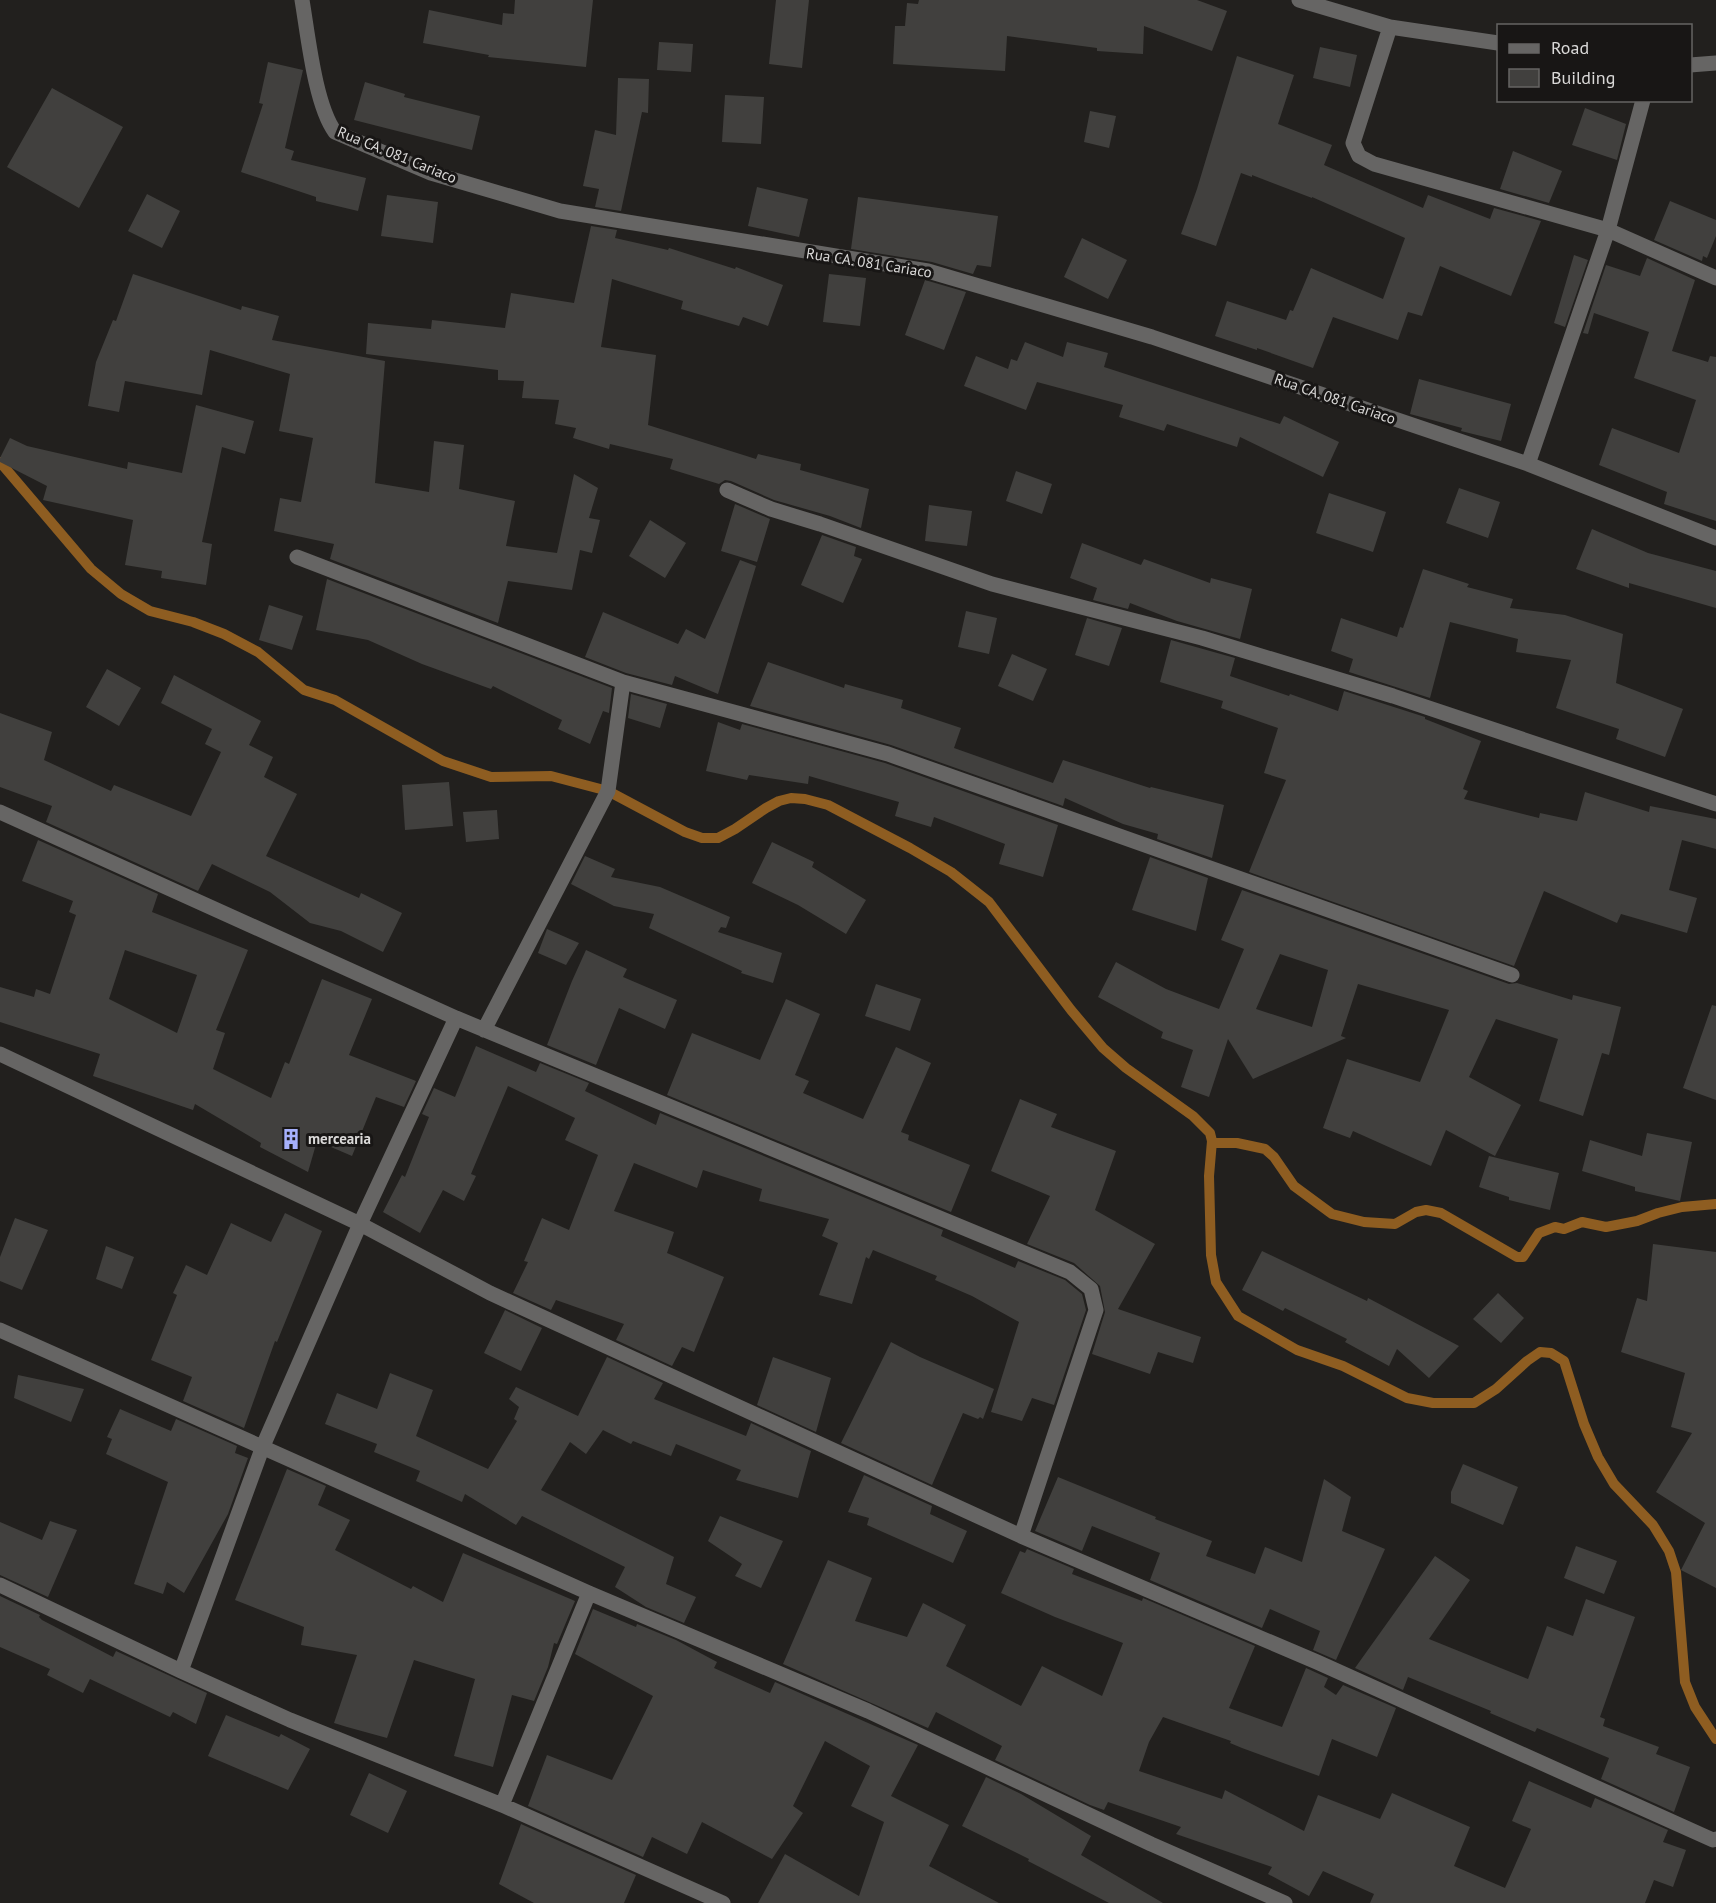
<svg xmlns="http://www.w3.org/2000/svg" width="1716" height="1903" font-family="'PT Sans',sans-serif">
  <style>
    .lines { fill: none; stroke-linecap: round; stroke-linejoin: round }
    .stream { stroke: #8e5d21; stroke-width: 10 }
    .building { fill: #41403e; fill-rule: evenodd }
    .minor { stroke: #666564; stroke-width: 15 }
    .labels { text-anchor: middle; stroke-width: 6; stroke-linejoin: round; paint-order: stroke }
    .street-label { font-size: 15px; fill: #dad9d8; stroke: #181615 }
    .poi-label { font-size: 15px; font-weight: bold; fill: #dad9d8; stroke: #181615; text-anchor: start }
  </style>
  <rect width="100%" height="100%" fill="#22201e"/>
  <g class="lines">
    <path class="stream" d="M0,462L91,569L121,594L150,611L193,622L224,634L258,652L304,690L335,700L443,761L491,777L551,776L608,791L685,832L702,838H718L735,829L766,808L779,801L791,798L805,799L828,805L910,848L951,872L989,902L1071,1010L1103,1048L1126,1068L1193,1116L1210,1133L1212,1141L1209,1176L1211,1255L1216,1282L1238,1316L1297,1350L1343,1366L1407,1398L1433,1403H1474L1496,1389L1527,1361L1540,1352L1551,1353L1564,1361L1584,1424L1598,1457L1614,1484L1653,1525L1669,1551L1676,1572L1685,1682L1695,1707L1716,1739
      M1212,1141L1215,1143H1237L1265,1149L1274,1157L1294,1186L1332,1214L1364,1222L1395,1224L1416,1212L1426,1210L1441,1213L1517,1257H1523L1539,1233L1555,1227L1564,1229L1582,1222L1606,1227L1637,1221L1658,1213L1682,1207L1716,1204"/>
  </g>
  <path class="building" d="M515,0H593L586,67L488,57L489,55L423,43L429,10L502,25L503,13L514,14Z
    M776,0H809L802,68L769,64Z
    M919,0H1197L1227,11L1212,51L1144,26L1143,54L1097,51V48L1007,36L1005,71L893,64L895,26H905L907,3L918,4Z
    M659,42L693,44L691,72L657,70Z
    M1320,47L1357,55L1350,87L1313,78Z
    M1237,56L1294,75L1278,124L1332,145L1324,165L1423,208L1428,195L1490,219L1494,208L1541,221L1511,296L1440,266L1422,316L1408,312L1398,340L1333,317L1313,368L1257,348V350L1215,336L1227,301L1286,320L1290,310L1293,311L1311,268L1383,299L1405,238L1312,197V198L1252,175V177L1241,173L1216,246L1181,234L1197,189Z
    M268,62L303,70L285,148L294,151L291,160L366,178L358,211L316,201V197L241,172L263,104L259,103Z
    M618,78L649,79L648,113L642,112L621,211L595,207L599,189L583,186L595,130L616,135Z
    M365,82L405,94L404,97L480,116L472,150L354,120Z
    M52,88L123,127L79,208L7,167Z
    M725,95L764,97L761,144L722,142Z
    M1585,108L1626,124L1617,160L1572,145Z
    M1090,111L1116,116L1109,148L1084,142Z
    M1513,151L1562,171L1549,203L1500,189Z
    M757,187L808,199L799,237L748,226Z
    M147,194L180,211L162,248L128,231Z
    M387,195L438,202L433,243L381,236Z
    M858,197L998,216L991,267L977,265L973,274L932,262L851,249Z
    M1670,201L1716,220V236L1707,258L1703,256L1702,261L1654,240Z
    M591,226L617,230L615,238L668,250L669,248L735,269L736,267L783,285L768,326L743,317L739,326L681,309L683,301L612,279L601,347L656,355L648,425L756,459L758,454L801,464L800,470L869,489L861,528L830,516L774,500L731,481L725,480L719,484L670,469L673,459L610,444L609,449L573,438L576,428L555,424L559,400L522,398L524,381L498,380V370L366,354L368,323L431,329L432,320L505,328L511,293L574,303Z
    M1082,238L1127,260L1108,299L1064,277Z
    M1574,255L1588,260L1565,327L1554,323Z
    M1647,258L1695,280L1672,351L1708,362L1710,356L1716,357V521L1664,504L1667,492L1599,465L1612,428L1679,453L1696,400L1634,378L1649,332L1594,313L1588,334L1583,333L1606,265L1640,276Z
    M133,274L241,310L242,306L279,316L272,340L385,361L375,483L429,492L434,441L464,445L459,489L515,501L506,546L557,553L574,474L598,488L589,518L600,520L592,553L580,550L572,590L508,581L498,623L330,559L334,544L274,531L280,498L301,502L313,438L279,431L290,374L210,350L202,395L125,381L119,412L88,406L96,362L113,320L116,321Z
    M829,274L866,278L860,326L823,322Z
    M925,280L966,292L944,350L905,335Z
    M1025,342L1063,357L1067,342L1108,353L1104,367L1280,424L1284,416L1339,442L1323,477L1240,437L1237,447L1167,424L1164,431L1119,417L1123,405L1037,382L1026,410L964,386L976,356L1008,369L1011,359L1017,361Z
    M1419,379L1511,404L1501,441L1461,431L1462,428L1410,414Z
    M196,405L254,421L245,454L222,447L202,542L212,544L206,585L161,578L162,571L125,565L133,520L43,500L47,486L0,462V458L10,438L27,446L127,469L128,462L182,473Z
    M1016,471L1052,484L1042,514L1006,501Z
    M1459,488L1500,502L1488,538L1446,523Z
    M1329,493L1386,512L1373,552L1316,533Z
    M735,504L770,519L757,562L721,551Z
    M929,505L972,511L967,546L925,541Z
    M650,520L686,543L665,578L629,556Z
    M1592,529L1648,553L1716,571V608L1629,583V588L1576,569Z
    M822,535L856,547L854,556L862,559L843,603L801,585Z
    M1082,543L1141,565L1144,559L1210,583L1211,578L1252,589L1240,639L1177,621L1130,603L1128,609L1093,600L1097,588L1070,578Z
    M740,560L756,566L718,694L675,676L672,685L626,673L585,657L603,612L678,644L686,629L705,639Z
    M1423,569L1469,584L1467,587L1513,599L1510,608L1565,615L1623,634L1616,683L1683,709L1665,757L1616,739L1619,729L1556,708L1571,660L1516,652L1518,639L1450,622L1430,698L1349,672L1353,659L1331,651L1341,618L1397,637L1400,627L1403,628Z
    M327,579L612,688L609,713L603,711L590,744L558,729L562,720L493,686L491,689L422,664L368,640L316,630Z
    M269,605L303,616L292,650L259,640Z
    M966,611L997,618L989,654L958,647Z
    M1087,618L1122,628L1109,666L1075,655Z
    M1171,640L1235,658L1230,676L1289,696L1290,694L1338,711L1344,691L1425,717V719L1481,741L1463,789L1468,791L1464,799L1539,818L1540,813L1577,821L1585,792L1649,812L1650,806L1716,819V849L1682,840L1669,890L1697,898L1687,933L1621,914L1617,923L1544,891L1514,966L1249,872L1286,780L1264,773L1278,728L1221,708L1223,701L1160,682Z
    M1012,654L1047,669L1033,701L998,686Z
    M768,662L844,688L845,684L903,700L901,708L961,728L954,748L1053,783L1063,760L1150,788L1151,787L1224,805L1212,858L1157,839L1158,834L1123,824L1065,798L1063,806L891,745L750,706Z
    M107,669L141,688L119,726L86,707Z
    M174,675L261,721L249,745L273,757L264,777L297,794L266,856L359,898L361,893L402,913L383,952L341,931L310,923L270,892L212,864L198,891L46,822L52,806L0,787V713L52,732L44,760L111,791L114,785L191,816L221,752L205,744L212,729L161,703Z
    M631,694L667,704L660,728L628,718Z
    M718,722L740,730L742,724L885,763L1058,825L1043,877L999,864L1005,844L934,817L931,827L895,816L899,802L809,776L808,784L749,775L747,780L706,771Z
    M449,782L453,826L405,830L402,785Z
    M497,810L499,839L466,842L463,812Z
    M38,840L158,894L152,912L248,950L216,1030L225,1033L213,1069L271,1098L285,1062L289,1064L322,979L372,999L349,1055L416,1081L404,1107L376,1097L352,1156L317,1141L308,1172L260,1147L261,1143L195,1104L193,1110L93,1076L100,1054L0,1022V987L34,997L36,989L50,994L76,915L69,912L73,901L22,881ZM125,950L197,975L177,1033L109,999Z
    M772,842L814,862L812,867L866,900L846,934L798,905L752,883Z
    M585,856L615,869L611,877L660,887L730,917L726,928L721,927L718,932L782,953L773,983L741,973L742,971L649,928L654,914L614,906L571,884Z
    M1150,857L1208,878L1196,931L1132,910Z
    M1242,890L1509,984L1517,983L1572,1000L1573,995L1621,1007L1609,1055L1602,1053L1583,1116L1539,1101L1558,1039L1496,1019L1469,1077L1521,1105L1495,1156L1446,1130L1431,1166L1353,1131L1350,1138L1323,1128L1347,1059L1420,1082L1449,1010L1358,984L1341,1036L1346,1038L1253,1079L1228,1039L1209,1097L1181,1087L1193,1050L1161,1038L1163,1032L1098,997L1116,962L1166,989L1219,1009L1244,949L1221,940ZM1280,954L1328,970L1312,1027L1256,1009Z
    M547,929L579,943L566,965L538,953Z
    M586,950L627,969L623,977L677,1000L665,1029L619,1008L596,1065L547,1045L572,981Z
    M876,984L921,999L910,1031L865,1016Z
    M786,999L820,1014L795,1075L809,1081L803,1093L863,1119L896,1047L931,1063L901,1132L909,1135L908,1140L970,1165L951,1212L667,1095L692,1033L760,1060Z
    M1712,1005L1716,1006V1100L1683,1088Z
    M476,1046L536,1072L540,1063L589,1083L585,1091L656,1125L660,1113L943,1230L941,1236L1015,1268L1018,1261L1065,1280L1082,1294L1086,1310L1054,1405L1032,1398L1022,1421L991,1412L1019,1322L972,1296L935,1280L937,1276L873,1250L869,1259L866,1257L852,1304L819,1295L838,1243L822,1236L829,1219L759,1201L762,1189L703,1170L697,1188L634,1163L614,1211L674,1232L667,1253L724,1277L694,1352L682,1347L672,1366L616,1340L624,1324L556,1300L551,1310L513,1293L528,1262L524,1261L542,1218L569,1230L598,1155L565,1140L575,1118L508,1086L471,1174L476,1176L464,1201L443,1190L420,1233L383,1212L402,1175L405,1177L429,1117L422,1114L434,1088L455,1097Z
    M1020,1099L1057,1114L1051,1127L1116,1151L1095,1210L1155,1244L1118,1309L1201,1337L1193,1363L1158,1352L1150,1374L1092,1354L1105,1312L1100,1286L1074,1263L1027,1244L1050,1196L991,1171Z
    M1647,1133L1692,1142L1680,1201L1635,1191V1187L1582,1171L1590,1140L1642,1156Z
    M1489,1156L1559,1173L1550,1210L1509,1200V1197L1479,1187Z
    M285,1213L322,1231L277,1342L275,1341L244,1428L183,1401L192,1377L151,1360L177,1295L173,1293L186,1265L207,1275L231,1223L271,1242Z
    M15,1218L48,1230L22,1290L0,1281V1257Z
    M1653,1244L1716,1252V1588L1681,1570L1705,1523L1656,1492L1692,1433L1671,1427L1685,1373L1621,1352L1637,1298L1647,1301Z
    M106,1246L134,1257L122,1289L96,1279Z
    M1262,1251L1367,1301L1368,1298L1459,1346L1429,1378L1397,1349L1389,1366L1345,1342L1347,1339L1285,1308L1283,1311L1242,1290Z
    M1498,1293L1524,1318L1501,1343L1473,1319Z
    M505,1310L542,1328L521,1371L484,1353Z
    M891,1342L920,1357L994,1389L983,1419L980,1417L978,1419L963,1413L932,1485L841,1443Z
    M607,1357L663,1383L654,1399L746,1436L751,1423L811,1451L798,1498L736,1480L741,1470L676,1444L671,1456L633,1441L631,1444L603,1430L586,1454L570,1442L541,1490L674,1557L666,1584L696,1597L684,1623L646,1607L615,1587L625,1567L522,1516L516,1525L465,1494L462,1502L416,1481L420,1471L374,1452L377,1444L325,1424L337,1393L377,1409L390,1373L433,1390L416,1436L488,1469L517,1421L514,1419L519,1407L509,1399L516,1387L578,1416Z
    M773,1357L831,1378L816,1432L757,1405Z
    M18,1375L84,1389L71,1422L14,1398Z
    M120,1409L171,1431L176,1419L237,1446L235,1453L248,1458L228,1514L184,1593L167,1582L163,1594L134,1584L168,1482L106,1454L112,1439L107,1437Z
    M1463,1464L1518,1487L1503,1525L1451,1503V1492Z
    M287,1469L326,1486L318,1505L350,1520L335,1550L411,1589L413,1586L443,1602L463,1553L575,1601L557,1644L554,1643L548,1667L534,1701L512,1695L493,1767L454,1756L475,1679L414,1660L387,1738L347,1727L334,1723L357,1655L301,1645L304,1627L235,1600Z
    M864,1475L932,1506L930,1514L967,1531L953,1563L867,1525L869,1518L848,1512Z
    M1058,1477L1156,1517L1155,1519L1212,1541L1206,1556L1255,1574L1265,1547L1302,1562L1324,1479L1351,1497L1342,1531L1385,1549L1336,1660L1313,1650L1320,1631L1270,1609L1262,1628L1150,1580L1160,1553L1092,1526L1082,1551L1035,1531Z
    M720,1516L783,1541L761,1588L735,1576L742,1564L708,1541Z
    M50,1521L77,1530L48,1597L0,1575V1522L42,1540Z
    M1576,1546L1617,1561L1604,1594L1564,1578Z
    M1027,1549L1074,1569L1072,1574L1142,1601L1143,1598L1255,1646L1229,1708L1282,1727L1306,1668L1328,1678L1324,1687L1336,1695L1343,1685L1396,1708L1377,1757L1332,1739L1319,1776L1242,1748L1230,1743L1231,1741L1163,1717L1149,1742L1139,1771L1222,1799L1225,1790L1304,1831L1318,1795L1380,1819L1392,1793L1470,1827L1454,1866L1505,1888L1531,1829L1512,1821L1529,1781L1591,1808L1595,1798L1668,1830L1663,1842L1686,1850L1673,1887L1654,1880L1645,1903H1370L1374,1894L1323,1871L1309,1896L1268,1874L1272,1867L1176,1834L1181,1827L1108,1802L1104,1810L1090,1805L995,1760L1002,1746L936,1712L928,1728L783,1664L828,1560L872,1578L855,1621L907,1637L923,1603L966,1625L946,1666L1021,1706L1042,1666L1102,1696L1123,1643L1055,1617L1001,1593L1020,1551L1025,1553Z
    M1435,1556L1470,1580L1429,1639L1528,1679L1547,1626L1573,1636L1586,1599L1635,1617L1600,1717L1605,1719L1603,1726L1659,1747L1656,1754L1690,1767L1674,1812L1601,1779L1609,1758L1537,1728L1535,1732L1490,1713L1491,1711L1408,1677L1403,1690L1355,1668Z
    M0,1596L40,1615L39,1617L42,1620L113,1657L116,1651L207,1693L196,1724L173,1712L170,1717L90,1679L83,1693L47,1675L50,1669L0,1647Z
    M593,1609L636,1627L637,1624L676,1640L717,1662L714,1668L770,1693L775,1682L918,1745L891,1796L949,1825L929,1866L999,1903H758L785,1854L859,1896L884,1822L851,1806L870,1766L825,1741L793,1806L803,1813L772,1859L702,1822L687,1854L652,1837L643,1857L528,1806L547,1755L612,1780L653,1696L575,1654Z
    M226,1715L279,1737L281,1734L310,1749L288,1790L208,1756Z
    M369,1773L407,1791L388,1833L350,1815Z
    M986,1777L1021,1794L1091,1836L1081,1855L1163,1903H1109L1028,1861L1029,1859L962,1826Z
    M521,1824L636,1875L624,1903H534L499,1884Z"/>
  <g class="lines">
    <path class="minor" d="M302,0C308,35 315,105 335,132L431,173L560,211L928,271L1152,337L1528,464
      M1299,0L1390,27L1498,43
      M1390,27L1353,143L1359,156L1374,164L1608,230L1716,278
      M1690,65L1716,63
      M1643,100L1608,230L1528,464L1716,538
      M727,490L771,509L820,524L992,584L1202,638L1393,696L1716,804
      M297,557L623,682L888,754L1512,975
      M0,812L456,1018L1070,1272L1091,1289L1096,1310L1021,1536
      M484,1030L608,791L623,682
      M0,1054L360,1224L490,1293L1021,1536L1317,1662L1713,1840L1716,1839
      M0,1330L589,1593L868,1711L1151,1844L1285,1903
      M0,1585L181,1671L290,1720L502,1805L723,1903
      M181,1671L263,1446L360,1224L456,1018
      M502,1805L589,1593"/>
  </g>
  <defs>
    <symbol id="building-bare" viewBox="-9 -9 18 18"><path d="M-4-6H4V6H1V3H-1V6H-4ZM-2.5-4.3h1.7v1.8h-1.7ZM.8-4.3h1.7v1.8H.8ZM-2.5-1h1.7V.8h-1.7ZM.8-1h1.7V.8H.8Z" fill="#a6b1fc" stroke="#181615" stroke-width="2.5" paint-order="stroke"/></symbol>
  </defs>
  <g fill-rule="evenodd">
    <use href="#building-bare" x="276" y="1124" width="30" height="30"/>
  </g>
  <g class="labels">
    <g class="street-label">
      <text transform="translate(397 155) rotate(22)" y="5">Rua CA. 081 Cariaco</text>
      <text transform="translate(869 263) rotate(9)" y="5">Rua CA. 081 Cariaco</text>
      <text transform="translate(1335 399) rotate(19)" y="5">Rua CA. 081 Cariaco</text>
    </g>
    <g class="poi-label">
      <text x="308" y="1144">mercearia</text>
    </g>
  </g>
  <rect x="1497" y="24" width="195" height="78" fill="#181615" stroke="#666463" stroke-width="1.5"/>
  <rect x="1509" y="44" width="30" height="9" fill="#666564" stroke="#666463" stroke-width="1.5"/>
  <text x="1551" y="54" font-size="18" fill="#dad9d8">Road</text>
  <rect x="1509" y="69" width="30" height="18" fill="#41403e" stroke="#666463" stroke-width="1.5"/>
  <text x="1551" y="84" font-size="18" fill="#dad9d8">Building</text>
</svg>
